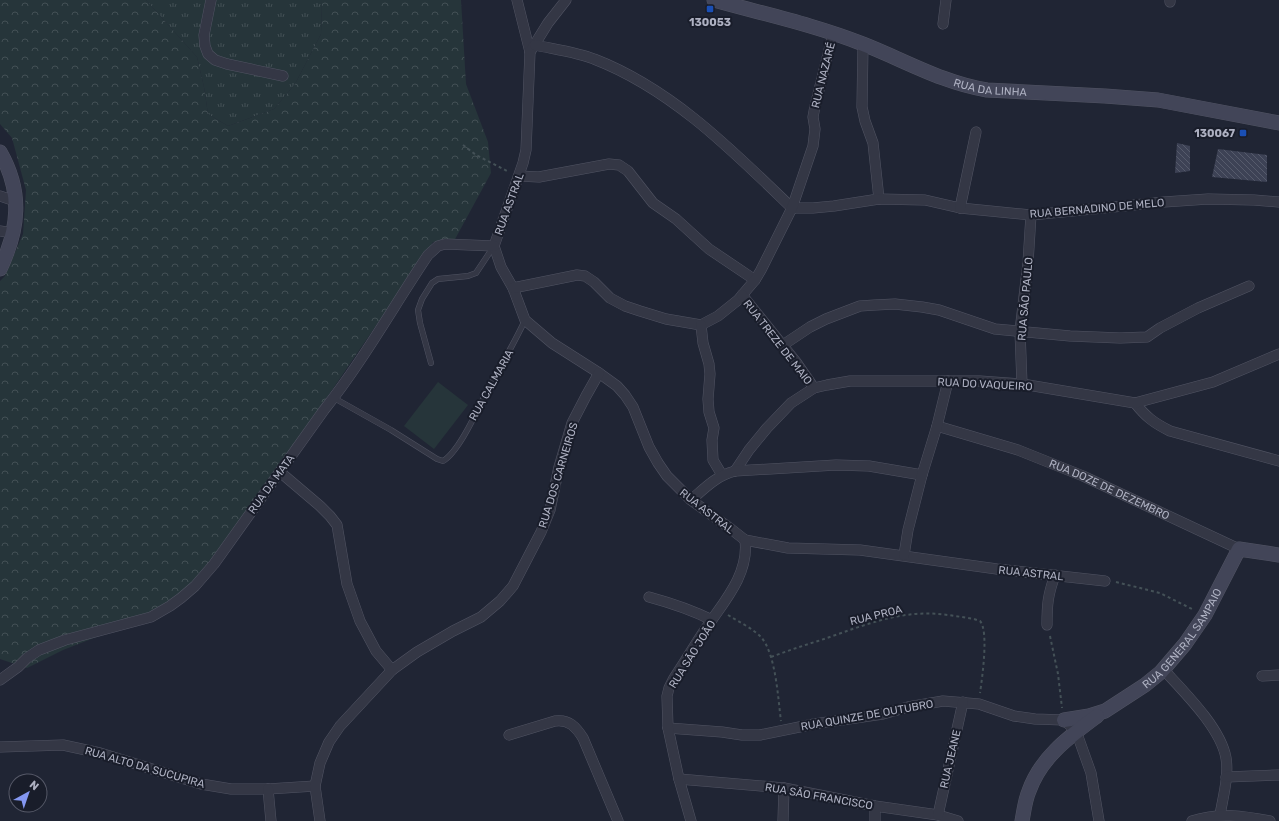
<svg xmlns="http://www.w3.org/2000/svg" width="1279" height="821" font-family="Rubik,sans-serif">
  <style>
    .grass { fill: url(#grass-tufts) }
    .forest { fill: url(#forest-crowns) }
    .pitch { fill: #26353a }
    .building { fill: url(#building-back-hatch) }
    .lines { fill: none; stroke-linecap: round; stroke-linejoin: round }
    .lane-casing { stroke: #515463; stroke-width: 6 }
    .street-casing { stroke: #515463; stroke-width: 11 }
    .secondary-casing { stroke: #515463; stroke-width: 15 }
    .path { stroke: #445157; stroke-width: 2; stroke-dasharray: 3 3; stroke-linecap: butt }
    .lane { stroke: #343745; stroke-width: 5 }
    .street { stroke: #343745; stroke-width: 10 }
    .secondary { stroke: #424558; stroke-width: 14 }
    .transit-dot { fill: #1a4fb4; stroke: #191d2a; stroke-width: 1.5 }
    .labels { text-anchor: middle; stroke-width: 4; stroke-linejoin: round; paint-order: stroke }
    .poi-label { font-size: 11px; font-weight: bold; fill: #aeb1c2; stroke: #191d2a }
    .street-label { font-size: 11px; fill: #aeb1c2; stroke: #191d2a }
  </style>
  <defs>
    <pattern id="grass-tufts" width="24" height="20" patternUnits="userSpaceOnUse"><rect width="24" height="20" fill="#26353a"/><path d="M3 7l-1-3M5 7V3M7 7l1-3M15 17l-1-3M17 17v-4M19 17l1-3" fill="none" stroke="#435055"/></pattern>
    <pattern id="forest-crowns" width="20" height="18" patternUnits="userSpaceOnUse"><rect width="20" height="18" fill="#26353a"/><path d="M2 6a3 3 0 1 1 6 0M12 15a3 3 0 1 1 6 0" fill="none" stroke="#435055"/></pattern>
    <pattern id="building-back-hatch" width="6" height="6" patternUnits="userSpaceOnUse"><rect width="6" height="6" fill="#3d4255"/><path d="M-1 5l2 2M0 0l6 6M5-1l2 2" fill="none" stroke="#565b6c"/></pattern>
  </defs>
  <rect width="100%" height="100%" fill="#202534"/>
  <path class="grass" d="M146,0H322L321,34L295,84L274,109L228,126L208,114L204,87L197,57Z"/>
  <path class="forest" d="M0,0H146L197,57L204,87L208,114L228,126L274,109L295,84L321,34L322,0H461L466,84L488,142L491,173L454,241L433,242L214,563L196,583L148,617L63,650L27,668L0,659V281L5,276L23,234L26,190L12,138L0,124Z"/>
  <path class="pitch" d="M438,382L468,405L434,449L404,426Z"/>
  <path class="building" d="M1177,143L1190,146V171L1175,173Z
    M1218,149L1267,155V182L1212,177Z"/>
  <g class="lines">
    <defs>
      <path id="lane" d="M431,363L420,323L418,310L422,299L432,283L438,279L468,276L476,273L494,246
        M334,398L391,430L437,459L443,461C459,452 478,409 487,391C500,367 514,344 525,320"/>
      <g id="street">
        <path d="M211,0L204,35L205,46L208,54L215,60L227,64L283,76"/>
        <path d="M517,0L530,52"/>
        <path d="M566,0L548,23L530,52L526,150L523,163L494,246L501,267L513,288L525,320L552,343L599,373L617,386L625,395L633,407L649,447L658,463L667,476L691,500L731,529L745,540L788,548L860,550L997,569L1105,581"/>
        <path d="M1170,0V2"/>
        <path d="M943,24L946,0"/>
        <path d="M863,44L862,107L865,121L873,143L879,199"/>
        <path d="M535,45C553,49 577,52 594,59C672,89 733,151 792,208"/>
        <path d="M519,176L539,177L609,164L619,165L628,171L653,203L676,219L709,249L755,280"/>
        <path d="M0,196L15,201"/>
        <path d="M792,208H813L834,206L879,199L925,200L960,208L1031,215L1164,202L1208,199L1254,200L1279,202"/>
        <path d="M960,208L976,132"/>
        <path d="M0,231L13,233"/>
        <path d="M513,288L577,275L585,276L594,282L610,298L625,306L640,311L666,319L701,325L718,316L738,300L755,280L761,270L792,208L813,146L815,129L813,117L815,106L833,34"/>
        <path d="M742,295L796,362L814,388"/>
        <path d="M701,325L703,343L709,364L710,374L708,399L709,412L714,428L712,440L713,460L722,475"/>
        <path d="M783,345L810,327L826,319L860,306L875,305L895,304L922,307L939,310L995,329L1070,336L1120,338L1147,337L1160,328L1198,308L1249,286"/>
        <path d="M1022,384L1020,331L1028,263L1031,215"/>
        <path d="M1135,403C1146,417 1154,423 1170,431L1279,461"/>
        <path id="s1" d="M937,426L1018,450L1083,476L1239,549"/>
        <path d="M735,471L749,450L767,428L791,403L814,388L827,385L850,381H980L1022,384L1135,403L1213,382L1279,354"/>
        <path d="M280,472L320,506L330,516L337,525L347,584L360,621L376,651L392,670"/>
        <path d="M691,500C706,487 716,476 735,471L836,465L869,466L922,475"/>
        <path d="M904,555L908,530L922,475L937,426L948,381"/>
        <path d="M649,597C671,603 692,610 712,620"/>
        <path d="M1047,625C1047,603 1048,595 1055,575"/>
        <path d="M1163,669C1184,692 1221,728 1226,758C1229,776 1223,797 1220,815"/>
        <path d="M1262,676L1279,675"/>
        <path d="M0,680L18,667L27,658L39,650L65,640L151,617L170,606L181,598L195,586L214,564L324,410C363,361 393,307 428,255L438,246L445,244L494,246"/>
        <path d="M668,728L722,732L742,735H760L814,724L883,714L908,707L943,701L979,704L1014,716L1035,719L1064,720L1076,731L1091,773L1099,821"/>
        <path d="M509,735L555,721C569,719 576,727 583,738L618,821"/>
        <path d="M0,747L63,745L100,753L201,784L231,789H268L315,786"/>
        <path d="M1226,777L1279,775"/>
        <path d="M679,779L784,788L875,806L938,815L958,821"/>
        <path d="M268,789L271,821"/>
        <path d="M938,815L963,702"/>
        <path d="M320,821L315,786L320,763L329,742L340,726L392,670L417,652L453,631L481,617L500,601L513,586L541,532L550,510L559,467L572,423L586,396L599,373"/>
        <path d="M691,821L679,779L668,728L667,696L669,688L674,678C687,659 698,639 711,621C728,597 749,571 745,540"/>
        <path d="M783,821L784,788"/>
        <path d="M875,821V806"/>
        <path d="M1192,821C1218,812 1244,816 1270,821"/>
      </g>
      <g id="secondary">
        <path id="s2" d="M714,0C764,14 815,25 863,44C904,60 943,83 987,90L1105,96L1158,100L1279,123"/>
        <path d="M0,152C23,192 19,229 0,269"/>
        <path id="s3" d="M1064,720L1089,716L1105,711L1145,685L1161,672L1185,644L1205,615L1239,549L1279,555"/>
        <path d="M1022,821C1024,811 1025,800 1029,791C1041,757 1069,737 1097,716"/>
      </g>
    </defs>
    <use href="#lane" class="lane-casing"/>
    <use href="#street" class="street-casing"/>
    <use href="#secondary" class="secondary-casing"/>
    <path class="path" d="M463,145L476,155L509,172
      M1116,582L1160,593L1194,610
      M728,615C739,622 752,628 761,637C776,654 778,699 781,721
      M1050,636L1058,674L1062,708
      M771,657C787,651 802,646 818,641C849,631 883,616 916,614C935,612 955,616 974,619L980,621C989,631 982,679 980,693"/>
    <use href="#lane" class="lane"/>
    <use href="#street" class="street"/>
    <use href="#secondary" class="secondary"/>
  </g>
  <g class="transit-dot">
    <rect x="706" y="5" width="8" height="8" rx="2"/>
    <rect x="1239" y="129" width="8" height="8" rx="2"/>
  </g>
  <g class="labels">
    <g class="poi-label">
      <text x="710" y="26">130053</text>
      <text x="1235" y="137" text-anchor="end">130067</text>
    </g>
    <g class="street-label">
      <text transform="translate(823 75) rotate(-76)" y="4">RUA NAZARÉ</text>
      <text dy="4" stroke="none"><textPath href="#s2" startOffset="291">RUA DA LINHA</textPath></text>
      <text transform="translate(509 204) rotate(-70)" y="4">RUA ASTRAL</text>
      <text transform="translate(1097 208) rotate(-5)" y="4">RUA BERNADINO DE MELO</text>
      <text transform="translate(1025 299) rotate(-85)" y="4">RUA SÃO PAULO</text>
      <text transform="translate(778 342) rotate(52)" y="4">RUA TREZE DE MAIO</text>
      <text transform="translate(985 384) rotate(3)" y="4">RUA DO VAQUEIRO</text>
      <text transform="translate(491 385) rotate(-61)" y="4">RUA CALMARIA</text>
      <text transform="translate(558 475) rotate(-73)" y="4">RUA DOS CARNEIROS</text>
      <text transform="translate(271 484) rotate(-54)" y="4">RUA DA MATA</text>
      <text dy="4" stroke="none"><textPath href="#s1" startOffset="184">RUA DOZE DE DEZEMBRO</textPath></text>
      <text transform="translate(707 511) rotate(38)" y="4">RUA ASTRAL</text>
      <text transform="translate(1031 573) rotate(6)" y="4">RUA ASTRAL</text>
      <text transform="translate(876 615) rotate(-14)" y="4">RUA PROA</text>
      <text dy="4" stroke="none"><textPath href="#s3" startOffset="150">RUA GENERAL SAMPAIO</textPath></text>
      <text transform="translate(692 654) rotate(-58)" y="4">RUA SÃO JOÃO</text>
      <text transform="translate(867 715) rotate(-10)" y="4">RUA QUINZE DE OUTUBRO</text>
      <text transform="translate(950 759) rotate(-77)" y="4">RUA JEANE</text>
      <text transform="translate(145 767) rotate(16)" y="4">RUA ALTO DA SUCUPIRA</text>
      <text transform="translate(819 796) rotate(10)" y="4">RUA SÃO FRANCISCO</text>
    </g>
  </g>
  <g transform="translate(28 793) rotate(40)"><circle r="19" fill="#191d2a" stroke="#555867"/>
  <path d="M0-3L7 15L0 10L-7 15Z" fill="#8497f1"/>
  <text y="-6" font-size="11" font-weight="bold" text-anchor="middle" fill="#aeb1c2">N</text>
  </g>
</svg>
